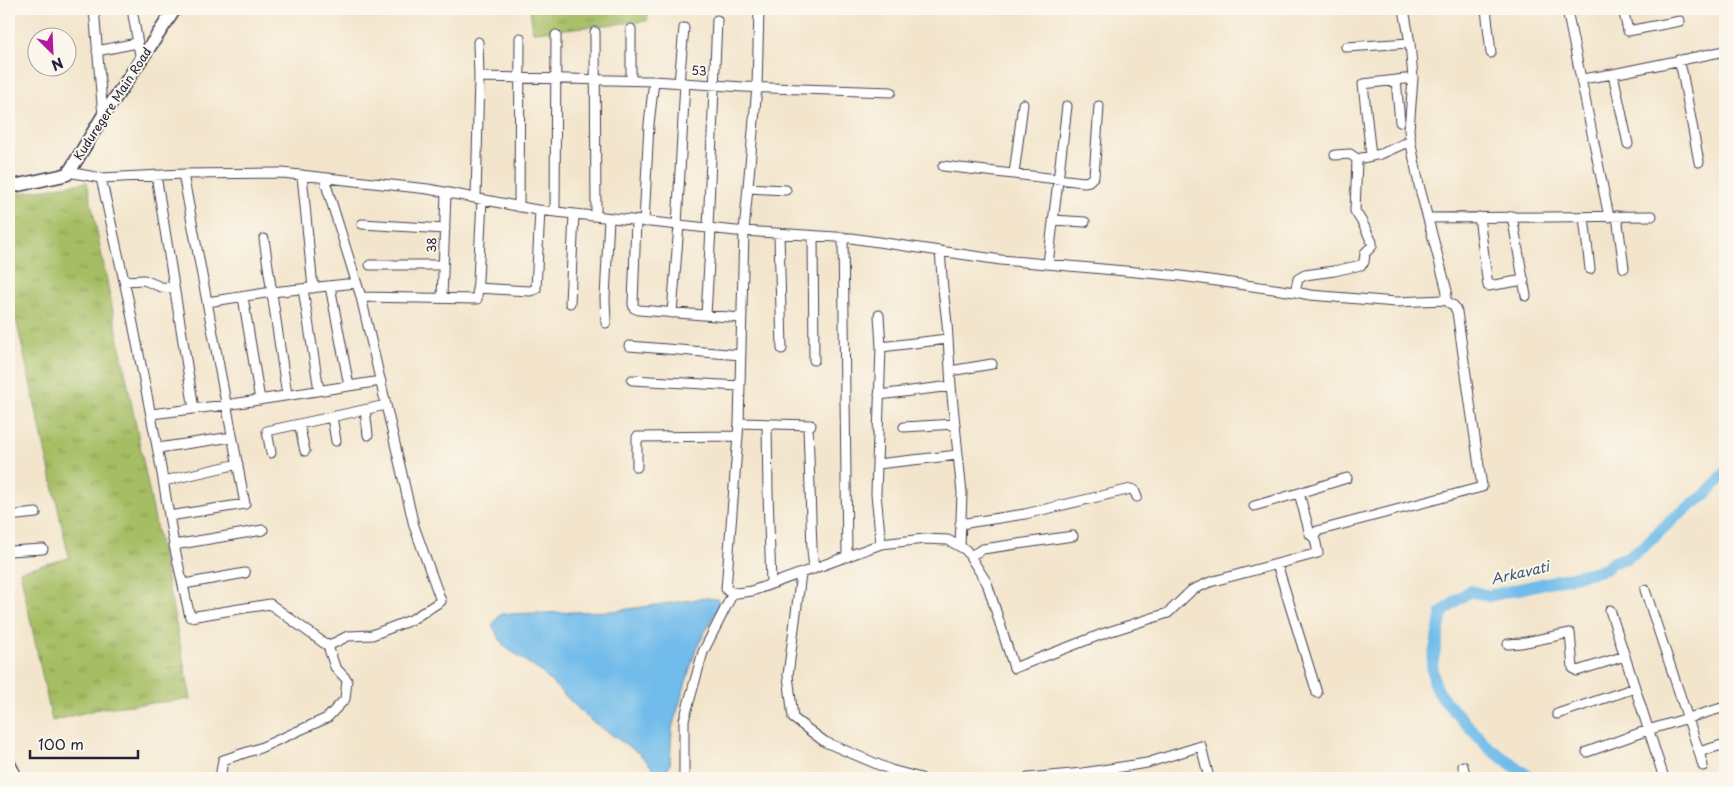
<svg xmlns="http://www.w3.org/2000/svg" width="1734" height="787" font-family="'Playpen Sans',sans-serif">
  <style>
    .grass { fill: url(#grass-tufts); stroke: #64704f }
    .water { fill: #71bcea; stroke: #4a6f92 }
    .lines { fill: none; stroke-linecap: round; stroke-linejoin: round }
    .river { stroke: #71bcea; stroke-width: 12 }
    .street-casing { stroke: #413f51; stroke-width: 11 }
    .secondary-casing { stroke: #413f51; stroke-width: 15 }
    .street { stroke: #fff; stroke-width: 9 }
    .secondary { stroke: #fff; stroke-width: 12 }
    .labels { text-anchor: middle; stroke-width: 4; stroke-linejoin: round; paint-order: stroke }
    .street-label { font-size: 12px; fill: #22223b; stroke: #fbf7ec }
    .water-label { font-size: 14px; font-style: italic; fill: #3e5878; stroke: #fbf7ec }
  </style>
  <defs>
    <pattern id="grass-tufts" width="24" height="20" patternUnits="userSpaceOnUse" patternTransform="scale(1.25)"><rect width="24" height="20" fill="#a6be63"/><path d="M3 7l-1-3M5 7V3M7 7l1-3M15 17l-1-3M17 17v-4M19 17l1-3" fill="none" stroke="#879a53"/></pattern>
  </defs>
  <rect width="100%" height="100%" fill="#fbf7ec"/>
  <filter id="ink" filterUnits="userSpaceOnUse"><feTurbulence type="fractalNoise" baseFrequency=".02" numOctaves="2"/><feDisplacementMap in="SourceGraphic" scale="10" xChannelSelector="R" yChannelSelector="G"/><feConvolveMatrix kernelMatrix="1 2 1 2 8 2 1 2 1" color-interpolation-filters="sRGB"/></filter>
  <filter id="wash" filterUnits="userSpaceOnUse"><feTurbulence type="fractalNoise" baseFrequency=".0096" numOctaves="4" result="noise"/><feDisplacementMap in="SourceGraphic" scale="20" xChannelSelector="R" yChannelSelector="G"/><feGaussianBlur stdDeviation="1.12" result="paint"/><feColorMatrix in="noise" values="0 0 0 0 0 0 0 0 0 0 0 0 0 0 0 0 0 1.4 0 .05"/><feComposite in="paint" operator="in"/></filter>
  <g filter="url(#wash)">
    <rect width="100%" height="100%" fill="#f3e5cc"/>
    <path class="grass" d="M530,9H649L647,21L533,32Z
      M87,182L191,699L103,708L52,721L20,571L69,558L9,287V195Z"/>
    <path class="water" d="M706,598L717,599L720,604L696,649L672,728L670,764L664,775L657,773L640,754L590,720L541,672L504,646L492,625L501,614L614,611Z"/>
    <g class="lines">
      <path class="river" d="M1531,778L1489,748L1445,701L1435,686L1432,665L1442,613L1457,600L1470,591L1489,596L1606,569L1611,563L1628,557L1644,546L1675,517L1705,495L1725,473"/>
    </g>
  </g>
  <g filter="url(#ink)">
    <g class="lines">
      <defs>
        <path id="street" d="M94,9L103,116
          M132,9L141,61
          M1404,9L1410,43L1413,78L1409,130L1411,144L1419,185L1447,291L1445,300
          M1486,9L1491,53
          M1571,9L1567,10L1609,217
          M1623,9L1628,31L1680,21
          M595,32L596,216
          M1346,47L1410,43
          M97,51L137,43
          M1678,60L1682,71L1699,162
          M1613,74L1628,144
          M479,77L654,81L743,87L891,92
          M1582,79L1613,74L1725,51
          M631,80V29
          M1396,80L1400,122
          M679,83L684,28
          M1335,155L1350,154L1357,159
          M1371,156L1363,84L1413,78
          M943,166L1084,182L1089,181L1094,176L1099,106
          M68,172L101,178L183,174L282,173L428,189L537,210L736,231H744L851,238L1001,260L1181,276L1295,292L1310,295L1396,302L1445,300L1454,306L1457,312L1482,487L1317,531L1315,539L1318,553L1210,582L1192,590L1168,613L1105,633L1014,668L987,583L966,550L948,540L924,539L881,544L752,591L737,593L728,591L726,589L739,423L744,231L757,87L759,9
          M1014,174L1023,104
          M156,175L194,409
          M302,175L313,288
          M101,178L129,303L160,462L174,545L190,617L270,604L328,646
          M748,188L786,190
          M476,198L479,77L478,42
          M519,207L520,38
          M555,212L556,35
          M1512,216L1526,296
          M1617,216L1624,268
          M1479,217L1488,286L1524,280
          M1584,217L1590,269
          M1428,218L1652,216
          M1053,220L1085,222
          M636,221L633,304L634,308L639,310L742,318
          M644,222L649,124L654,81
          M362,224L445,229
          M677,225L685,83
          M708,228L717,20
          M779,234L782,349
          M813,236L814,360
          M843,237L847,557
          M264,239L287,395
          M940,251L943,289L947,323L951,386L962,493L960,546
          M1048,264L1067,106
          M370,265H443
          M124,281L144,280L161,287L173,288
          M330,286L349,386
          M477,288L530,291L536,289L540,210
          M303,289L319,390
          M1295,292L1298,279L1305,275L1334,271L1361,265L1364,262L1365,253L1372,246V242L1362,222L1355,211L1357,159L1381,154L1410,141
          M243,297L260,400
          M361,297L477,299L482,200
          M442,298L446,193
          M207,302L272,292L356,283
          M570,303L574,214
          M672,313L679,225
          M706,315L711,229
          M879,315L881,347L876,494L881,544
          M606,323L605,298L609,218
          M629,346L741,355
          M881,347L947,339
          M950,371L992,364
          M632,380L740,386
          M879,395L951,386
          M365,410L368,435
          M151,414L226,405L381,381
          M332,417L336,441
          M739,423L811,425
          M299,424L305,451
          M767,424L768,493L771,584
          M808,425L812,550L814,569
          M904,427L955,424
          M158,448L232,437
          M271,453L267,431L386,405
          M877,464L958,455
          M637,467V437L738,436
          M164,481L238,464
          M1254,506L1299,493
          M9,516L36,513
          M169,516L245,504L183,174
          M960,524L1025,514L1131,489L1134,490L1137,497
          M1315,539L1310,534L1299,493L1347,478
          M174,545L263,530
          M9,551L43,549
          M970,556L983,549L1073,536
          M1277,564L1317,693
          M801,574L788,675L793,718L825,742L891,770L921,778
          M184,584L245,573
          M1645,590L1699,752L1725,744
          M1610,610L1664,778
          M1508,644L1521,643L1570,633L1573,668L1577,671L1625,656
          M1557,714L1635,688
          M1587,752L1648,730L1725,707
          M1699,752L1703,766
          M1463,766L1466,778
          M220,778L223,760L260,748L327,718L345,699L347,680L335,667L328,646L348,636L372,635L411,620L441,601L414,526L361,297L324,178
          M684,778V720L703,652L733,593
          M1028,778L1083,773L1147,763L1201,746L1209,778"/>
        <path id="secondary" d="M9,187L60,176L67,174L71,169L103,116L175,9
          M9,764L16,778"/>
      </defs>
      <use href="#street" class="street-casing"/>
      <use href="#secondary" class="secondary-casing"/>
      <use href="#street" class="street"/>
      <use href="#secondary" class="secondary"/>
    </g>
  </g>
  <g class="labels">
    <g class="street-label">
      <text transform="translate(699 71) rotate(4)" y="4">53</text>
      <text transform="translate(113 104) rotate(-57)" y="4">Kuduregere Main Road</text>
      <text transform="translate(432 245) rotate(-88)" y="4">38</text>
    </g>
    <g class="water-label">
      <text transform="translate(1520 573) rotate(-13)" y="5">Arkavati</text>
    </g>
  </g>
  <rect width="1734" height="787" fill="none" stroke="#fbf7ec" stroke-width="30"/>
  <g transform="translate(52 52) rotate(156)"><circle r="24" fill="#fbf7ec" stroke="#a4a2a5"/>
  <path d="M0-4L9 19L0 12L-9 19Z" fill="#b5179e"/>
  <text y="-8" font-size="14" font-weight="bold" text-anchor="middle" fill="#22223b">N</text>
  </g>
  <path d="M30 750v8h108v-8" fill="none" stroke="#22223b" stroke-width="2.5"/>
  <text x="38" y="750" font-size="15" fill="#22223b" stroke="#fbf7ec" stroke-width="4" paint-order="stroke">100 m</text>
</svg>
